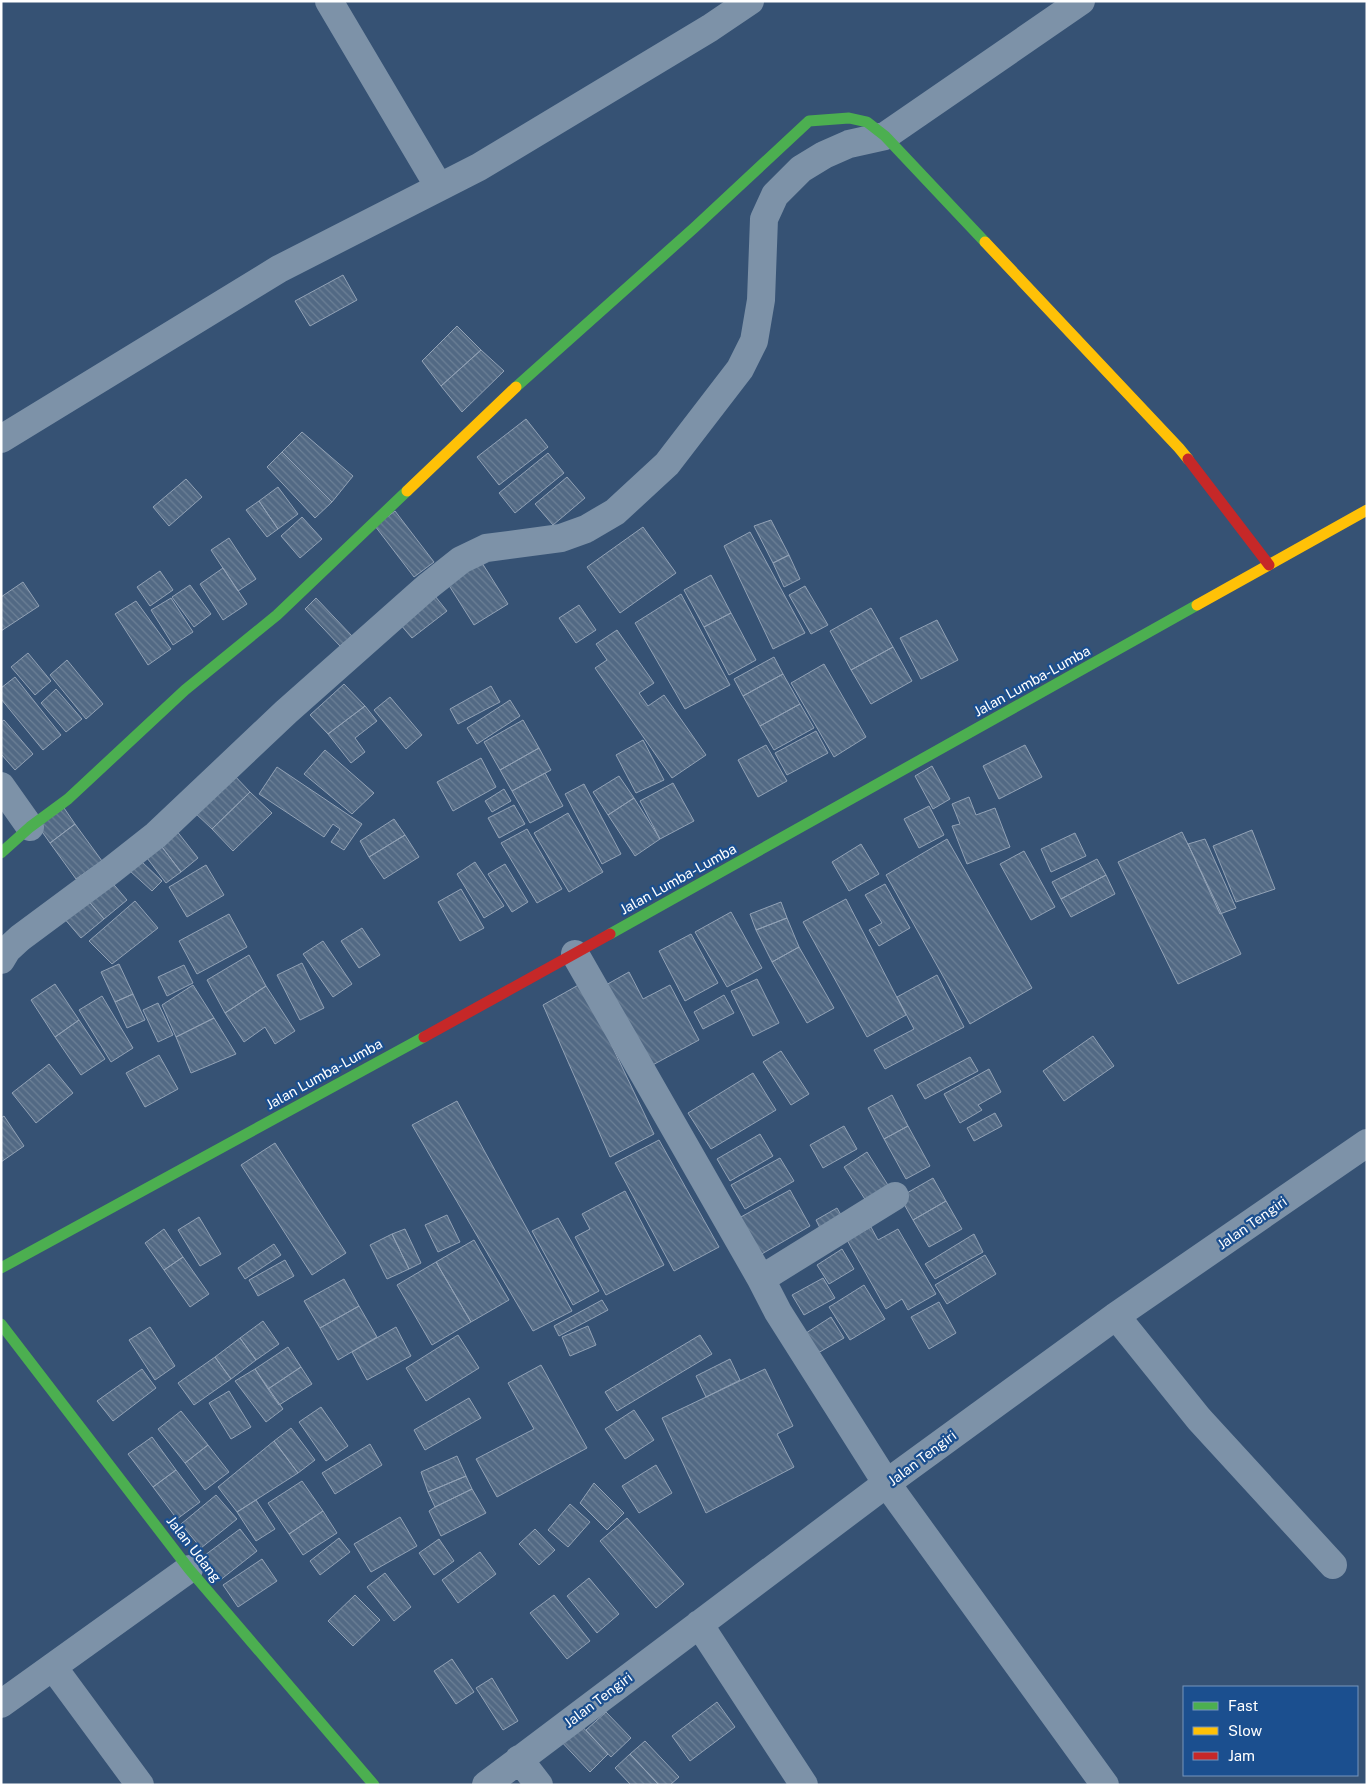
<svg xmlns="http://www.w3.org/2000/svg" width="1368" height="1786" font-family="'Public Sans',sans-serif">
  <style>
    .building { fill: url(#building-back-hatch); stroke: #92a2b6 }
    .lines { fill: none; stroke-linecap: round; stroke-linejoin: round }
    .street { stroke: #7d92a8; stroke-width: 28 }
    .fast { stroke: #4caf50; stroke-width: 11 }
    .slow { stroke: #ffc107; stroke-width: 11 }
    .jam { stroke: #c62828; stroke-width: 11 }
    .labels { text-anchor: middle; stroke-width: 4.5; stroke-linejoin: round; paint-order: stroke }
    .street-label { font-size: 14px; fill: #fff; stroke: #1b4f8f }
  </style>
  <defs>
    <pattern id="building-back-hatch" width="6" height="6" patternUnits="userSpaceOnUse" patternTransform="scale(1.25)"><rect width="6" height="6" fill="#526984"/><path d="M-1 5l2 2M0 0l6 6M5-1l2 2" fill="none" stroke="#6c8096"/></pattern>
  </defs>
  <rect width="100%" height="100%" fill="#365274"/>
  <path class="building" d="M343,275L357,300L310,326L295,301Z
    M457,326L481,350L441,386L422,361Z
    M481,350L504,371L462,412L441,386Z
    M526,419L548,447L499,485L477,457Z
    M302,432L353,476L332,502L282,452Z
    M282,452L332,502L315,518L267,467Z
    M548,453L564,473L515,513L499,493Z
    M567,477L585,498L553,525L535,504Z
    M186,479L202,497L169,526L153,507Z
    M278,487L298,514L278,529L259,501Z
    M259,501L278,529L267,537L246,510Z
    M395,511L434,562L414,577L375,526Z
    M302,517L322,539L300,558L281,536Z
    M771,520L789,555L773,563L754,526Z
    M643,527L676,573L620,613L587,567Z
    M750,532L805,633L773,649L724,546Z
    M229,538L256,579L238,591L211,550Z
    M477,555L508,604L474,625L443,576Z
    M789,555L800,579L784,587L773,563Z
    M223,568L247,604L223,620L200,584Z
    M160,571L173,590L150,606L137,587Z
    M711,575L731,613L704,627L684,590Z
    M23,582L39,606L1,631V597Z
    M190,585L211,614L194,627L172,597Z
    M805,586L828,625L811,634L789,595Z
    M681,594L730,685L685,709L635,623Z
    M435,596L447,611L412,638L400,624Z
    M171,598L193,632L173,645L151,610Z
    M316,598L352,636L340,646L305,609Z
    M136,601L171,649L148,665L115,614Z
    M579,605L596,630L576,643L559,618Z
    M871,608L893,647L851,670L830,631Z
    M731,613L756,660L729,675L704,627Z
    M937,620L958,660L921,679L900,638Z
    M617,630L654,683L639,693L648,706L664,695L706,755L672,778L595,668L607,660L596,644Z
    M893,647L912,681L871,704L851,670Z
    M28,653L51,681L35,695L11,667Z
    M774,657L783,674L743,696L734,679Z
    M67,660L103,704L86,719L50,675Z
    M824,664L866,737L834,757L791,683Z
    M783,674L800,704L760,726L743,696Z
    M15,677L61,735L43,750L1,699V688Z
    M344,684L365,706L328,734L310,715Z
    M491,686L500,702L458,724L450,709Z
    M56,689L82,719L66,732L41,703Z
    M390,697L422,735L406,749L374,710Z
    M510,700L520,716L477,744L467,728Z
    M800,704L814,728L774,750L760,726Z
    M365,706L377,721L355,738L365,752L351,763L328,734Z
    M4,720L33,754L15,770L1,754V722Z
    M523,720L539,748L500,770L484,742Z
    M816,731L828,753L787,775L775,753Z
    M643,740L664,780L636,793L616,755Z
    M766,745L787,781L758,797L738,760Z
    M1025,745L1042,777L999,799L983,766Z
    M539,748L551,770L512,791L500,770Z
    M325,750L374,793L352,814L304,774Z
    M481,758L496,787L453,811L437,782Z
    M932,766L950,799L933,809L915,776Z
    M277,767L362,824L344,850L331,842L340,829L333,824L324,837L259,794Z
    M232,773L250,792L212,829L193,811Z
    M545,773L563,806L530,823L512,791Z
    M619,776L634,798L608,815L593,792Z
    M673,783L694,821L660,839L640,801Z
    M584,784L621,854L602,864L565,794Z
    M504,789L511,801L492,812L485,801Z
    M250,792L272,813L233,851L212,829Z
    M969,797L976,815L995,808L1010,847L967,864L952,826L960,824L952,804Z
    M634,798L660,839L635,856L608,815Z
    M514,805L525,824L499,838L488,818Z
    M929,806L944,835L919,848L904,819Z
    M64,808L75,824L50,843L38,826Z
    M568,813L603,872L569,892L534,833Z
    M394,819L405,835L369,857L360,841Z
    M75,824L102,861L76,879L50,843Z
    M527,829L562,889L537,903L501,843Z
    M176,830L198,858L181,872L159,843Z
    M1252,830L1275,889L1236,902L1213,846Z
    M1182,832L1241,954L1178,984L1118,862Z
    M1075,833L1086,856L1051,872L1041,849Z
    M405,835L419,857L384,879L369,857Z
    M947,839L1032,988L970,1024L886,875Z
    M1205,839L1236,908L1220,914L1188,844Z
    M159,843L181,872L166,883L144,854Z
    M861,844L879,874L849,891L832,862Z
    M1024,851L1055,907L1031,920L1000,864Z
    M1097,859L1106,875L1061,899L1052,882Z
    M141,861L162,881L152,891L130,871Z
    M475,862L504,906L484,918L457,874Z
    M505,864L528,902L512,912L488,874Z
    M206,865L224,895L187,917L169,887Z
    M1106,875L1115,894L1071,917L1061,899Z
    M109,879L127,900L104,919L86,898Z
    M885,884L910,928L879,946L869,930L882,923L865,895Z
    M461,889L484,928L460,941L438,902Z
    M86,898L104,919L81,938L63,917Z
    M846,899L906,1015L867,1037L803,922Z
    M135,901L158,928L112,964L89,941Z
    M781,902L787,918L756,930L750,914Z
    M731,912L762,968L727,987L695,932Z
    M229,914L247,947L197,974L179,941Z
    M787,918L799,947L772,962L756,930Z
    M362,928L380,955L359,968L341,941Z
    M691,934L718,983L685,1001L659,951Z
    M323,941L352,984L333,997L303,954Z
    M799,947L834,1008L807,1023L772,962Z
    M249,955L266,986L225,1013L207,980Z
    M302,963L324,1008L300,1020L277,975Z
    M119,964L133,994L115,1002L101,972Z
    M184,965L193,983L167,996L158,977Z
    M629,972L643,999L670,985L699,1040L647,1068L604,986Z
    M937,975L964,1027L885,1069L874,1050L914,1029L897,997Z
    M757,979L779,1023L753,1036L731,991Z
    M582,983L654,1134L610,1157L543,1005Z
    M55,984L79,1020L55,1037L31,1000Z
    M193,985L214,1018L176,1037L162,1005Z
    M266,986L295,1031L275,1044L265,1027L244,1042L225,1013Z
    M133,994L145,1020L127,1028L115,1002Z
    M724,995L734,1013L703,1029L694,1012Z
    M102,996L133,1048L111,1062L79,1010Z
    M158,1003L173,1035L158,1042L143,1010Z
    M214,1018L236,1054L191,1073L176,1037Z
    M79,1020L105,1059L81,1075L55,1037Z
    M1093,1036L1114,1066L1064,1101L1043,1071Z
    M781,1051L809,1094L791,1105L763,1062Z
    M159,1055L178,1089L145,1107L126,1073Z
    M970,1057L978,1071L925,1099L917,1085Z
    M49,1064L73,1093L36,1123L12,1093Z
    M989,1069L1001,1092L978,1105L982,1110L960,1123L944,1094Z
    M753,1073L776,1110L711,1149L688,1113Z
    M892,1095L908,1126L884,1139L868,1108Z
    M457,1101L572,1311L533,1331L412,1125Z
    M995,1113L1002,1126L974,1141L967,1128Z
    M4,1116L24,1146L1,1162V1118Z
    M844,1126L857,1149L823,1168L810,1145Z
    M908,1126L930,1166L906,1179L884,1139Z
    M760,1134L773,1156L730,1181L717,1159Z
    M659,1140L719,1247L674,1271L615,1163Z
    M275,1143L346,1253L312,1275L241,1165Z
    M867,1152L893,1193L870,1207L844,1167Z
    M780,1158L794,1181L745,1209L731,1185Z
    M933,1178L946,1201L913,1220L900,1197Z
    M790,1190L810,1226L760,1255L739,1218Z
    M625,1191L664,1265L606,1295L575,1237L590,1229L582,1214Z
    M946,1201L962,1229L929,1247L913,1220Z
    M837,1208L844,1220L822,1232L816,1220Z
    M447,1215L460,1242L438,1252L425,1225Z
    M199,1217L221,1254L200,1266L178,1230Z
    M558,1218L599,1291L573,1305L532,1231Z
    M871,1227L878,1240L898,1229L936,1294L908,1310L902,1299L886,1309L847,1240Z
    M164,1229L183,1257L164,1270L145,1243Z
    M405,1229L421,1263L409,1269L392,1234Z
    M392,1234L409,1269L387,1279L370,1245Z
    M974,1234L983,1252L935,1279L925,1264Z
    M474,1240L509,1300L471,1322L436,1262Z
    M274,1244L281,1255L245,1279L238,1268Z
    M842,1249L854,1269L829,1284L817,1265Z
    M985,1255L996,1274L947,1304L935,1285Z
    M183,1257L209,1294L190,1307L164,1270Z
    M285,1260L294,1276L258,1296L249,1280Z
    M436,1262L471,1322L432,1345L397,1285Z
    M823,1278L835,1298L804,1315L792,1295Z
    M344,1279L359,1306L320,1328L304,1301Z
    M864,1285L885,1319L850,1340L829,1307Z
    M602,1300L608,1310L559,1336L554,1326Z
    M939,1302L956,1333L929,1349L911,1317Z
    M359,1306L377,1337L338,1360L320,1328Z
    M831,1317L844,1338L818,1353L806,1333Z
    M263,1321L279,1344L256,1360L240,1338Z
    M588,1326L596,1345L570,1356L562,1337Z
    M150,1327L175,1366L155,1380L129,1340Z
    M396,1327L411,1356L367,1380L352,1352Z
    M458,1335L479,1368L426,1401L406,1368Z
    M700,1335L712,1354L617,1411L605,1392Z
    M240,1338L256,1360L231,1379L215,1357Z
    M288,1347L301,1367L268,1389L255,1369Z
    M215,1357L231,1379L194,1405L178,1383Z
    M730,1359L740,1380L706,1397L696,1376Z
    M541,1365L587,1448L497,1497L476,1459L534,1429L508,1383Z
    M301,1367L312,1384L279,1405L268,1389Z
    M142,1369L156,1388L113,1421L97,1401Z
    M255,1369L283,1409L266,1422L235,1381Z
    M765,1369L793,1426L777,1434L794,1467L706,1513L662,1418Z
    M229,1391L251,1427L231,1439L209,1403Z
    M469,1398L481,1418L425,1450L414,1430Z
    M321,1407L348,1446L326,1461L299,1422Z
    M634,1410L654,1440L625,1459L605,1429Z
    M181,1411L208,1445L185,1463L158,1429Z
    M291,1428L315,1460L298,1473L274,1441Z
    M152,1437L176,1470L153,1487L128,1454Z
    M274,1441L298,1473L237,1512L218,1487Z
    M370,1444L382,1465L335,1494L322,1473Z
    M208,1445L229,1472L205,1490L185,1463Z
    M457,1456L466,1476L428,1492L421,1472Z
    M656,1465L672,1493L639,1513L622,1486Z
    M176,1470L200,1502L177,1519L153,1487Z
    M466,1476L472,1489L435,1507L428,1492Z
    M302,1481L323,1511L289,1534L268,1503Z
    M594,1483L624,1513L607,1530L580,1503Z
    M472,1489L486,1513L441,1536L429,1511L435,1507Z
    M216,1495L237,1519L201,1548L181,1524Z
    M256,1500L275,1529L256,1541L237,1512Z
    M570,1504L590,1522L568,1547L548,1530Z
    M323,1511L337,1533L303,1555L289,1534Z
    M400,1517L417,1546L371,1572L354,1544Z
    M627,1518L684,1584L656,1608L600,1541Z
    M240,1529L257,1551L219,1581L201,1558Z
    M535,1529L555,1550L539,1565L519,1544Z
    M339,1538L350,1552L320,1575L310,1561Z
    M439,1539L454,1561L434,1575L419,1553Z
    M480,1552L496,1574L458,1603L442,1580Z
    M262,1559L277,1581L238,1607L223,1585Z
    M385,1573L411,1607L394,1621L367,1587Z
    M589,1578L619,1614L597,1633L567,1596Z
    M355,1595L380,1620L353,1646L328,1621Z
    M554,1595L590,1641L567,1659L530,1613Z
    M452,1659L474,1692L456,1704L434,1671Z
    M492,1678L518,1721L503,1730L476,1688Z
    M717,1702L735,1727L690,1761L672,1736Z
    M606,1712L631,1738L611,1757L586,1730Z
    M576,1720L608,1754L590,1772L556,1736Z
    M645,1741L679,1777L670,1785H659L630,1754Z
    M630,1754L659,1785H631L615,1768Z"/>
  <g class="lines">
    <path class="street" d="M329,1L439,187
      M1,439L279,269L479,167L710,28L750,1
      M1,786L30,827
      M575,954L761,1279L778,1312L887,1484L1105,1785
      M1,960L7,950L20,938L109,872L156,835L286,712L427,587L461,560L486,548L561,538L586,529L615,512L667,464L740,369L754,341L761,300L764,219L775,195L801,169L824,155L849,144L885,136L1081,1
      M761,1279L895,1196
      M1116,1316L1199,1419L1333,1565
      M699,1624L804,1785
      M53,1667L140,1785
      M1,1704L189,1569
      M519,1759L539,1785
      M486,1785L895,1477L1116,1316L1367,1143"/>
    <path class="fast" d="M516,387L694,228L809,121L849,118L867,122L885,136L985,242
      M1,853L30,827L68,799L185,690L277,615L407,491
      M610,934L1197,605
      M1,1268L424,1037
      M1,1324L189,1569L374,1785"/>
    <path class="slow" d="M985,242L1179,448L1188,459
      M407,491L516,387
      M1197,605L1367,510"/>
    <path class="jam" d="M1188,459L1269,565
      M424,1037L610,934"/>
  </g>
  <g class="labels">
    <g class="street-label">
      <text transform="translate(1032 681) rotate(-29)" y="5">Jalan Lumba-Lumba</text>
      <text transform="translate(678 879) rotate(-29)" y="5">Jalan Lumba-Lumba</text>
      <text transform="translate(324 1074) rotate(-29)" y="5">Jalan Lumba-Lumba</text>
      <text transform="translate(1252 1223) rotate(-35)" y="5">Jalan Tengiri</text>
      <text transform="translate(922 1458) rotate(-37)" y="5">Jalan Tengiri</text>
      <text transform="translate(194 1549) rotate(52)" y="5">Jalan Udang</text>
      <text transform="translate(598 1700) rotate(-37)" y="5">Jalan Tengiri</text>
    </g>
  </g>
  <rect width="1368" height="1786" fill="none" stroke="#ffffff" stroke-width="5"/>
  <rect x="1183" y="1686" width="175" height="90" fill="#1b4f8f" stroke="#7695bc"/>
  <rect x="1193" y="1702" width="25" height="8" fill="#4caf50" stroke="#7695bc"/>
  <text x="1228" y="1711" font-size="15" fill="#ffffff">Fast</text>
  <rect x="1193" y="1727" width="25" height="8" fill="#ffc107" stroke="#7695bc"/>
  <text x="1228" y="1736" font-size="15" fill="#ffffff">Slow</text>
  <rect x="1193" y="1752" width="25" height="8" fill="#c62828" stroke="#7695bc"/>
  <text x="1228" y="1761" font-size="15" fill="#ffffff">Jam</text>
</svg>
